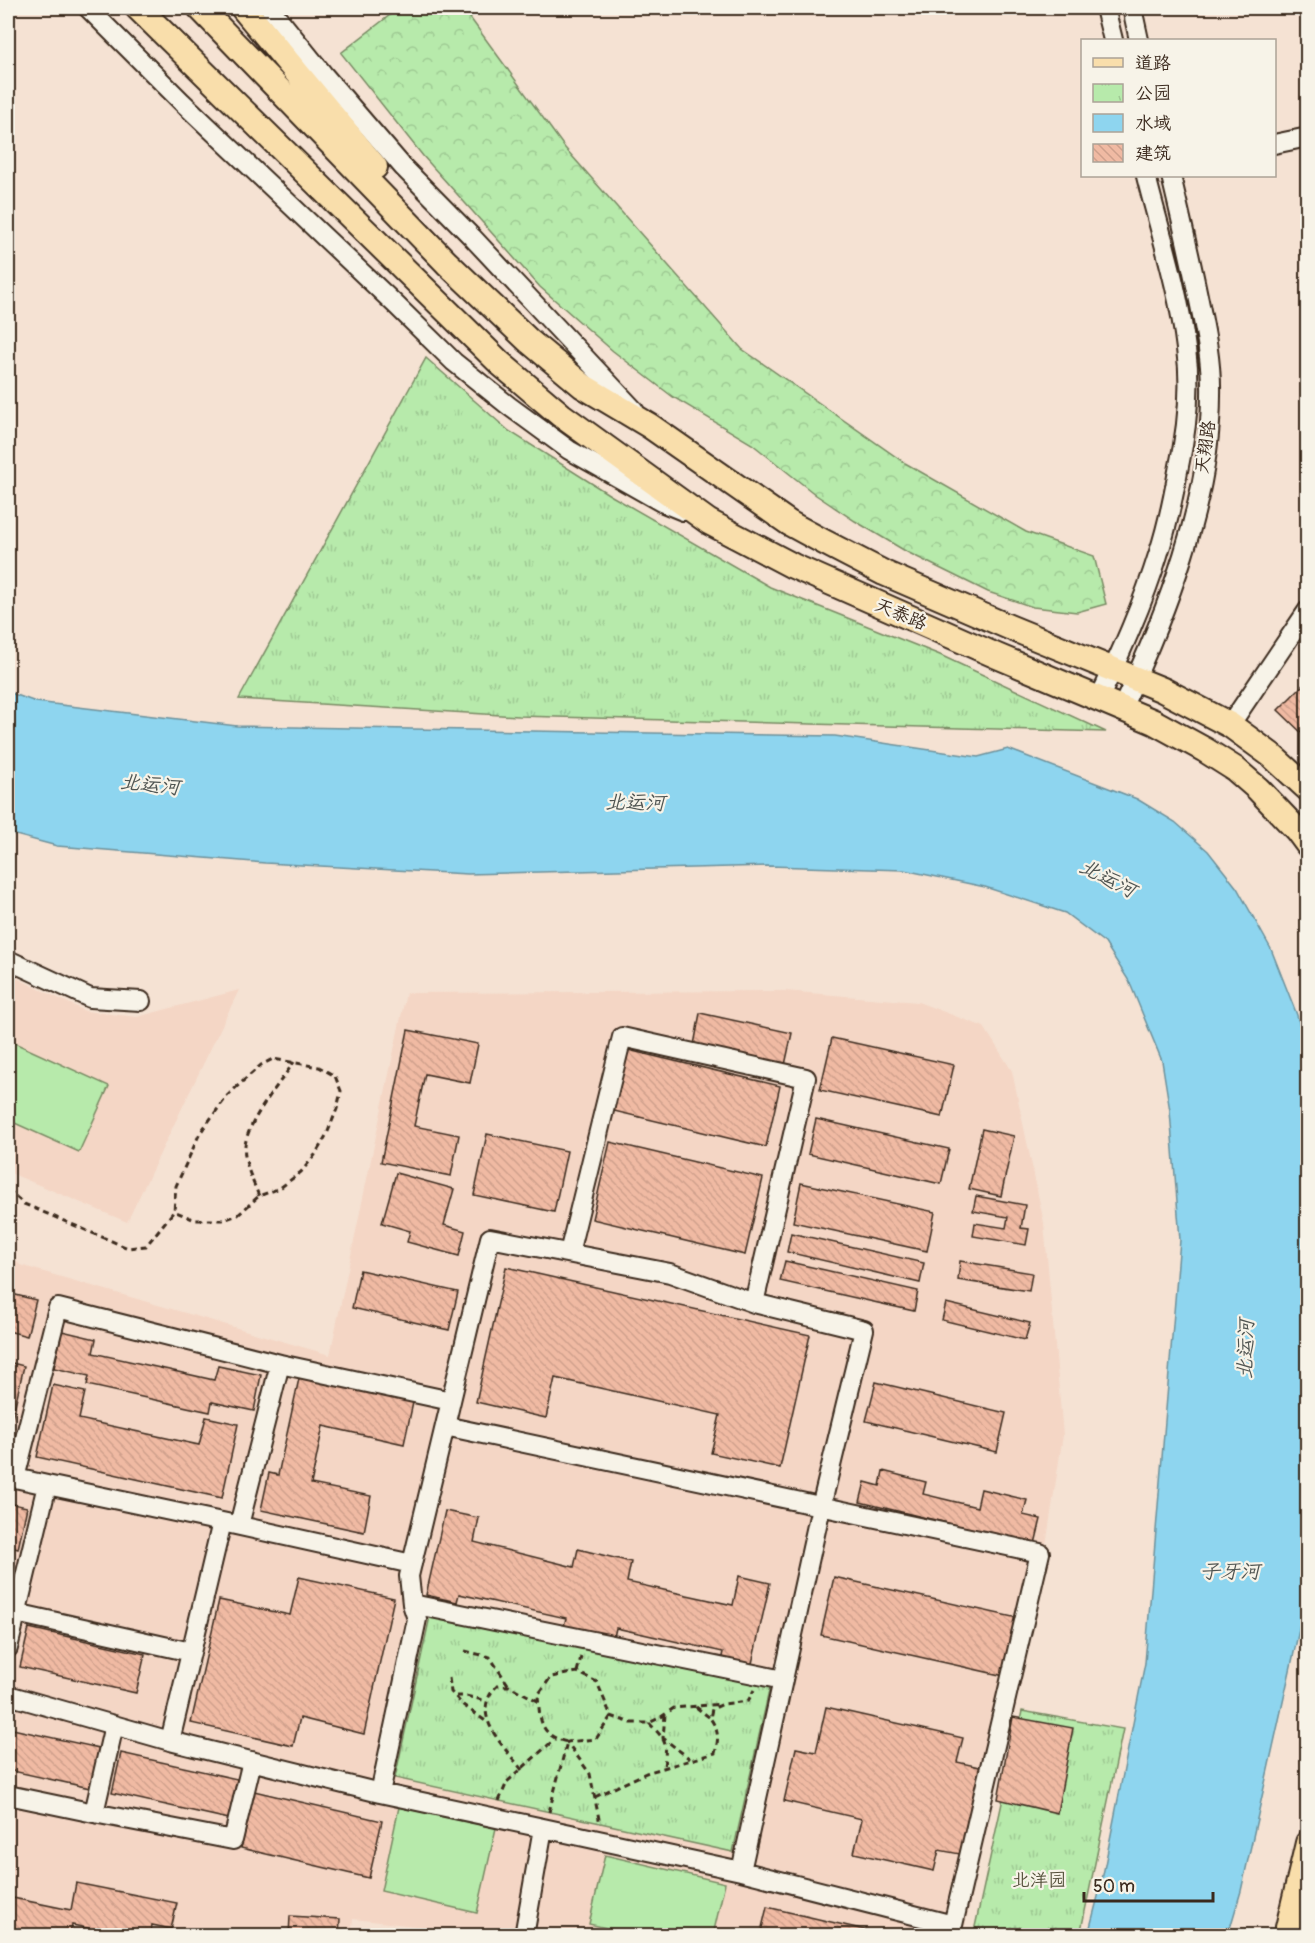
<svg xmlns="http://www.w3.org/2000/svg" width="1315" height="1943" font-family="Pangolin,'LXGW WenKai TC',sans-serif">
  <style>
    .built { fill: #f4d6c5 }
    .forest { fill: url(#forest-crowns); stroke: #798a64; stroke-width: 1.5 }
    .park { fill: url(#park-tufts); stroke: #798a64; stroke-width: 1.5 }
    .pitch { fill: #b7eaab; stroke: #798a64; stroke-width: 1.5 }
    .water { fill: #8ed5ef; stroke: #6d919b; stroke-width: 1.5 }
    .building { fill: url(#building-back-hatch); stroke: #3b2a1e; stroke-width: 1.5 }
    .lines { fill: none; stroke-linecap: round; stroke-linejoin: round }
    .minor-casing { stroke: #3b2a1e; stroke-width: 22 }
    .major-casing { stroke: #3b2a1e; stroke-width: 28 }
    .path { stroke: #3b2a1e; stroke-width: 3; stroke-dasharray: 6 4.5; stroke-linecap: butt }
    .minor { stroke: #f7f3e8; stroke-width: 18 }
    .major { stroke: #f9deab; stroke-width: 24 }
    .labels { text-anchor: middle; stroke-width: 4.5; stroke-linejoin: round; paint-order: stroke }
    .street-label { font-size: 18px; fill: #3b2a1e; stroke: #f7f3e8 }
    .park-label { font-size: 18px; fill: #54503a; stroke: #f7f3e8 }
    .water-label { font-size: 20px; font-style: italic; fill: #505552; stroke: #f7f3e8 }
  </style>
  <defs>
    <pattern id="forest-crowns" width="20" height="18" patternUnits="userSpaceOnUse" patternTransform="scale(1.5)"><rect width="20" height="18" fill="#b7eaab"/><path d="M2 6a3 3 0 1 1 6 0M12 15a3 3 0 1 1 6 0" fill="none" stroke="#9ec993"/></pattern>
    <pattern id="park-tufts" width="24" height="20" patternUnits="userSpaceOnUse" patternTransform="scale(1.5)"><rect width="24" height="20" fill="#b7eaab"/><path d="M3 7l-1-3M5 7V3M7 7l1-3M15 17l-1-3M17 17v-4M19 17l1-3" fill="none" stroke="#9ec993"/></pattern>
    <pattern id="building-back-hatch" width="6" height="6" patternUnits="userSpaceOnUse" patternTransform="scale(1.5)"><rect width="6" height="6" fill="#f0baa3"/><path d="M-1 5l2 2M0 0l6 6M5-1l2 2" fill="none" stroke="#cfa08c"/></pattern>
  </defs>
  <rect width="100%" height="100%" fill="#f5e2d3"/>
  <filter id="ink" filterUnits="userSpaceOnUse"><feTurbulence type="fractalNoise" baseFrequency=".0167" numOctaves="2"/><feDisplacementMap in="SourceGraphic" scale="12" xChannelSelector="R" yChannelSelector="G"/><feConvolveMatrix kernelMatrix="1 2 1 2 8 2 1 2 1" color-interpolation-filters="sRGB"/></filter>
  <g filter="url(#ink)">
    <path class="built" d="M8,974L85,1011L137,1017L239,990L127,1222L8,1172Z
      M785,991L918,1002L984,1027L1012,1071L1044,1223L1063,1435L1047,1539L963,1935L460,1936V1931L353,1919L351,1936L8,1935V1252L20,1265L330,1355L406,993Z"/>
    <path class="forest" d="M399,8H463L565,148L742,349L905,463L1026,532L1094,556L1106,604L1077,612L1033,607L988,592L907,552L855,521L816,495L752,444L673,397L613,351L540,287L423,156L341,53Z"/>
    <path class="park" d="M426,358L509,431L610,495L770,587L940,655L1106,732L519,716L239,699Z
      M432,1607L771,1682L733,1852L395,1778Z
      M1022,1711L1123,1729L1080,1935L973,1936Z"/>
    <path class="pitch" d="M8,1040L109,1086L79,1152L8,1120Z
      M399,1807L496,1828L477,1913L381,1891Z
      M605,1855L725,1883L713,1935H637L589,1924Z"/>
    <path class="water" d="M8,692L36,702L237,726L835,736L978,757L1008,749L1137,799L1175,822L1208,851L1237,888L1271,949L1297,1015L1308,1056L1307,1576L1299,1630L1241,1891L1228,1935H1088L1101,1885L1145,1663L1180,1240L1170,1111L1162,1061L1129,981L1105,943L1065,913L985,887L904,870L769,866L468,874L265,863L57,846L8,833Z"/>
    <path class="building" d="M1307,681L1308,682V739L1278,710Z
      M700,1013L792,1033L785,1065L694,1045Z
      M408,1030L478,1044L470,1083L425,1074L414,1126L459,1135L451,1176L381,1162Z
      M832,1038L954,1065L942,1117L820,1090Z
      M628,1050L780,1086L766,1147L614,1111Z
      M816,1119L949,1149L941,1184L808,1154Z
      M982,1129L1014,1136L1001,1196L969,1189Z
      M487,1134L567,1151L554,1212L474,1195Z
      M610,1142L763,1178L745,1255L592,1219Z
      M396,1173L454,1189L444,1225L465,1231L459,1256L407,1242L410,1231L382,1223Z
      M801,1183L935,1212L927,1251L793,1222Z
      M976,1196L1025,1205L1021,1228L1029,1229L1026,1245L973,1236L975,1223L1006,1228L1008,1217L973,1211Z
      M791,1233L924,1263L920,1283L787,1252Z
      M785,1261L918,1291L914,1311L780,1281Z
      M960,1261L1032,1273L1029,1291L958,1280Z
      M506,1267L810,1335L780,1468L711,1453L720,1415L555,1378L546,1418L476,1402Z
      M360,1270L458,1292L449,1330L352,1308Z
      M8,1293L36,1300L27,1336L8,1331Z
      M946,1303L1030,1323L1025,1340L942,1320Z
      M62,1331L96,1339L93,1353L214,1380L218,1366L261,1375L254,1411L212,1402L210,1412L87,1385L89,1376L54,1368Z
      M8,1362L24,1366L8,1436Z
      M300,1374L414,1398L404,1444L323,1426L311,1484L371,1496L364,1532L261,1510L269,1473L278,1475Z
      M876,1382L1006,1413L997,1452L866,1421Z
      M53,1385L85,1392L79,1419L199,1445L206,1417L238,1424L222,1498L37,1457Z
      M883,1471L926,1482L923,1494L977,1507L981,1489L1027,1500L1023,1515L1041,1519L1035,1544L860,1502L865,1482L880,1486Z
      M8,1503L27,1507L18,1549L8,1546Z
      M445,1511L479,1518L474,1542L574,1567L578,1549L631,1562L627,1582L733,1605L739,1576L770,1583L751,1668L721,1661L723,1652L616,1628L614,1637L564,1626L566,1618L459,1594L457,1602L426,1595Z
      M299,1577L394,1598L364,1734L300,1718L293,1746L191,1723L219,1600L290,1615Z
      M834,1577L1022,1619L1009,1677L821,1635Z
      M29,1628L145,1654L136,1693L20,1667Z
      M826,1707L963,1738L957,1762L984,1768L965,1855L939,1850L934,1871L854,1853L862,1819L784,1801L796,1748L816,1752Z
      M1013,1717L1073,1728L1057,1813L998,1799Z
      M8,1728L99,1748L90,1788L8,1770Z
      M121,1753L237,1779L229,1819L112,1793Z
      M254,1791L382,1821L369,1878L241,1848Z
      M76,1883L177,1903L171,1929L152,1925L150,1936H125L72,1925L70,1936H8V1897L71,1910Z
      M767,1907L891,1936H760Z
      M290,1916L340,1919L339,1936H289Z"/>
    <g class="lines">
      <defs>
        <path id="minor" d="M88,8L182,102L397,306L454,362L509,406L569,450L661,502L683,511
          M270,8L323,74L403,167L472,237L634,410
          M1105,8L1113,40
          M1132,8L1139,40
          M1274,144L1308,137
          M1099,699C1121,652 1143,604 1158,555C1167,528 1173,499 1178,471C1187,430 1192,390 1186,349C1179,290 1160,232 1146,176
          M1122,708C1166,614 1211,500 1211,395C1212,360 1204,325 1197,291C1189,252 1180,214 1171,176
          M1230,725L1308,610
          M8,960L90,998L141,1001
          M569,1253L622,1037L806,1078L754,1303
          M445,1426L1040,1553L953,1925L741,1871
          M47,1485L15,1478L58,1308L280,1364
          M239,1525L280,1364L451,1401
          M412,1604L783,1680
          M16,1613L191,1652
          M8,1648L47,1485L222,1522
          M8,1695L170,1741L380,1793L543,1828
          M170,1741L222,1522L412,1564
          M380,1793L417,1619L412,1604L409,1576L490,1238L670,1273L754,1303L864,1330L821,1507L741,1871L543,1828L524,1936
          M8,1795L94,1813L114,1725
          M94,1813L233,1840L252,1761"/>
        <path id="major" d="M138,8L501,364L561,415L709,522L793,566L997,656L1154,722L1205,750L1235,769L1258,789L1297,830L1308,845
          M200,8L447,263L529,341L583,386L650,426L789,523L824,542L884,573L1009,627L1163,690L1230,725L1271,755L1308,789
          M243,8L375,167
          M1286,1936L1308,1843"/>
      </defs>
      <use href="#minor" class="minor-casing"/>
      <use href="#major" class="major-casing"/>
      <path class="path" d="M8,1190L24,1204L128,1248L146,1246L174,1211L176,1186L200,1133L228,1095L242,1082L261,1065L273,1059L319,1067L335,1076L341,1091L337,1109L327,1134L315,1155L301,1172L280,1188L259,1196L238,1215L223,1220H195L174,1211
        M259,1196C254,1184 247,1169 245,1156C240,1128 279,1085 294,1062
        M465,1651L490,1657L509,1686
        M577,1672L581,1657
        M449,1678L451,1692L463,1705L487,1722
        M456,1696H466L487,1701
        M696,1707L710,1718
        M665,1715L663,1738L690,1759
        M611,1716L631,1723H649L661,1717L674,1708L721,1704
        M649,1723C667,1742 667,1741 664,1767
        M522,1770C504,1746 468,1714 497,1686H509L538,1701
        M595,1797L646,1773L715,1753C719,1738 719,1731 710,1718L712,1709L723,1704L748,1701L754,1690
        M499,1801L507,1782L555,1739
        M549,1812L567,1742C539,1735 540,1720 538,1695L551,1677L577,1672L597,1682L611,1716L596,1739L567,1742L590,1774L600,1824"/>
      <use href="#minor" class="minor"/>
      <use href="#major" class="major"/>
    </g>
  </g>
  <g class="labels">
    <g class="street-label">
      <text transform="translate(1205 447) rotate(-82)" y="6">天翔路</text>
      <text transform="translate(901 614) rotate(23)" y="6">天泰路</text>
    </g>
    <g class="park-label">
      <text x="1039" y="1886">北洋园</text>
    </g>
    <g class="water-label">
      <text transform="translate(150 784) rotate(6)" y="7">北运河</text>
      <text transform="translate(635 802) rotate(1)" y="7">北运河</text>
      <text transform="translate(1108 878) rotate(27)" y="7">北运河</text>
      <text transform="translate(1245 1349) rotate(-88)" y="7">北运河</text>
      <text x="1230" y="1578">子牙河</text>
    </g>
  </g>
  <rect width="1315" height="1943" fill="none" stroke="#f7f3e8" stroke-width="30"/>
  <rect x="15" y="15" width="1285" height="1913" fill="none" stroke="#3b2a1e" stroke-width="2" filter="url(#ink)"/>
  <rect x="1081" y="39" width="195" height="138" fill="#f7f3e8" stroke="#aca397" stroke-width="1.5"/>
  <rect x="1093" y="58" width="30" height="9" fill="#f9deab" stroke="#aca397" stroke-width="1.5"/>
  <text x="1135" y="69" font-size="18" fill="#3b2a1e">道路</text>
  <rect x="1093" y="84" width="30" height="18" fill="url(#park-tufts)" stroke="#aca397" stroke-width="1.5"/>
  <text x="1135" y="99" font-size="18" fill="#3b2a1e">公园</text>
  <rect x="1093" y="114" width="30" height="18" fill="#8ed5ef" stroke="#aca397" stroke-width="1.5"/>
  <text x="1135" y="129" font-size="18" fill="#3b2a1e">水域</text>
  <rect x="1093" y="144" width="30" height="18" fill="url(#building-back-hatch)" stroke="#aca397" stroke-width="1.5"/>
  <text x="1135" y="159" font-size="18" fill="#3b2a1e">建筑</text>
  <path d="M1084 1892v9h129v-9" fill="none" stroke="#3b2a1e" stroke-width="3"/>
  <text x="1093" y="1892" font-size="18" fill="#3b2a1e" stroke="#f7f3e8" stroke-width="4.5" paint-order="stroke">50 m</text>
</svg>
